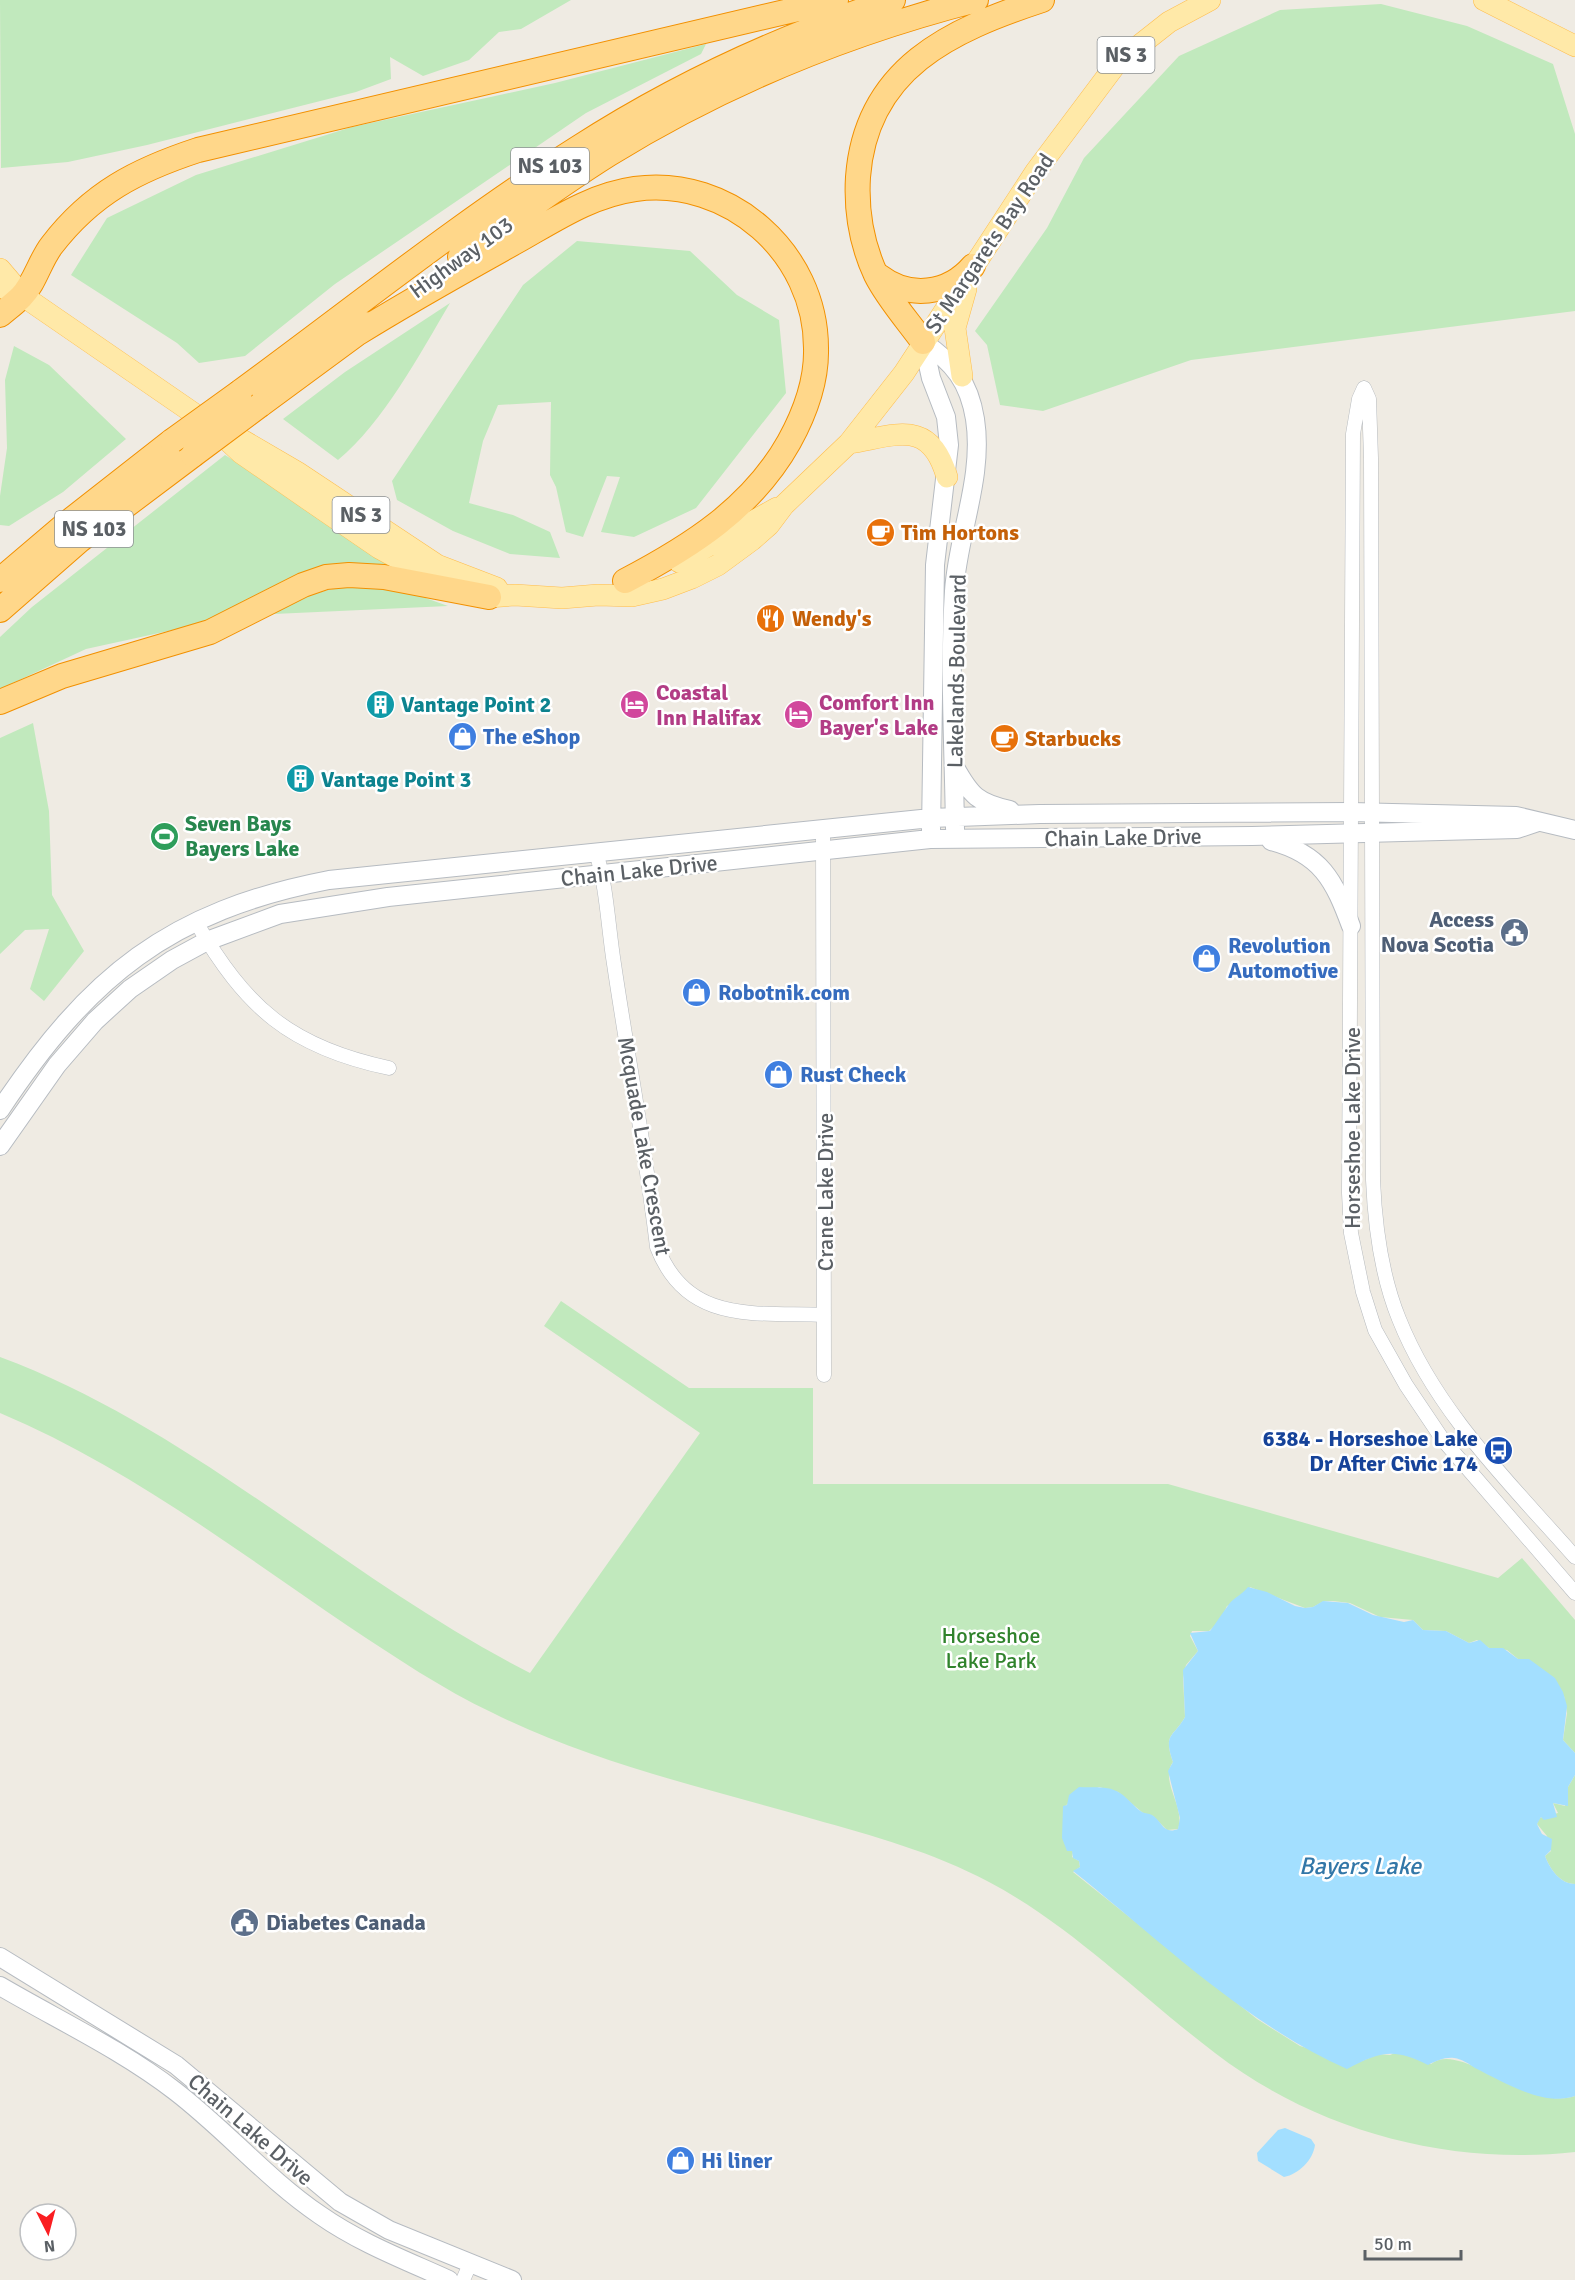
<svg xmlns="http://www.w3.org/2000/svg" width="1575" height="2280" font-family="Signika,sans-serif">
  <style>
    .green { fill: #c1e9bd }
    .water { fill: #a3dfff }
    .lines { fill: none; stroke-linecap: round; stroke-linejoin: round }
    .street-casing { stroke: #b6babe; stroke-width: 15 }
    .secondary-casing { stroke: #b6bbc1; stroke-width: 20 }
    .primary-casing { stroke: #ffbd4c; stroke-width: 22 }
    .highway-casing { stroke: #f29000; stroke-width: 26 }
    .street { stroke: #fff; stroke-width: 14 }
    .secondary { stroke: #fff; stroke-width: 18 }
    .primary { stroke: #ffe9a8; stroke-width: 21 }
    .highway { stroke: #ffd78a; stroke-width: 24 }
    .highway-bridge-casing { stroke: #f29000; stroke-width: 26; stroke-linecap: butt }
    .highway-bridge { stroke: #ffd78a; stroke-width: 24 }
    .labels { text-anchor: middle; stroke-width: 5; stroke-linejoin: round; paint-order: stroke }
    .shield { fill: #fff; stroke: #8c9093; stroke-width: 1.5 }
    .shield-label { font-size: 21px; font-weight: bold; fill: #5b6065 }
    .street-label { font-size: 22px; fill: #5b6065; stroke: #fff }
    .food-label { font-size: 22px; font-weight: bold; fill: #c56008; stroke: #fff; text-anchor: start }
    .hotel-label { font-size: 22px; font-weight: bold; fill: #b23c85; stroke: #fff; text-anchor: start }
    .culture-label { font-size: 22px; font-weight: bold; fill: #0d838f; stroke: #fff; text-anchor: start }
    .shop-label { font-size: 22px; font-weight: bold; fill: #366cbe; stroke: #fff; text-anchor: start }
    .leisure-label { font-size: 22px; font-weight: bold; fill: #27864d; stroke: #fff; text-anchor: start }
    .service-label { font-size: 22px; font-weight: bold; fill: #4e5e75; stroke: #fff; text-anchor: end }
    .transit-label { font-size: 22px; font-weight: bold; fill: #164399; stroke: #fff; text-anchor: end }
    .park-label { font-size: 22px; fill: #30832c; stroke: #fff }
    .water-label { font-size: 24px; font-style: italic; fill: #3277a8; stroke: #fff }
  </style>
  <rect width="100%" height="100%" fill="#efebe3"/>
  <path class="green" d="M0,0H571L521,29L499,32L469,60L423,76L390,57L391,79L356,92L147,145L68,162L1,168Z
    M1381,4L1467,26L1553,64L1575,134V311L1191,360L1043,411L1000,405L987,345L975,331L1047,228L1084,158L1179,56L1280,10Z
    M706,44L701,54L586,113L335,284L245,356L199,363L177,343L71,275L107,218L196,175L352,127L555,83Z
    M577,241L690,251L737,295L779,320L786,393L696,508L634,537L601,532L620,477L607,476L583,537L566,532L556,487L550,475L551,402L498,405L483,441L469,503L513,515L550,532L560,558L510,554L453,531L397,500L392,481L523,285Z
    M450,303C420,354 383,423 338,460L283,419L345,372Z
    M14,346L49,365L126,439L63,492L9,526L0,525V496L7,448L5,380Z
    M225,455L306,505L398,570L365,566L223,619L86,649L0,689V637L32,607Z
    M357,585L403,590L448,606L274,614C301,596 325,589 357,585Z
    M33,723L49,811L52,895L84,951L44,1001L30,989L49,929L25,930L0,954V738Z
    M561,1301L689,1388H813V1484H1168L1498,1578L1522,1558L1575,1620V1753L1563,1740L1567,1713L1564,1696L1524,1660L1518,1659L1507,1650L1489,1648L1477,1640L1469,1643L1446,1631L1423,1630L1413,1620L1380,1617L1350,1603L1333,1601H1324L1313,1607L1305,1608L1250,1587L1244,1597L1227,1606L1220,1621L1209,1631H1192L1190,1636L1198,1651L1186,1665L1183,1678L1185,1717C1173,1738 1163,1733 1173,1762C1159,1781 1186,1807 1178,1829L1167,1830L1153,1816L1143,1813L1118,1792L1099,1787L1095,1789L1085,1788L1063,1808V1835L1073,1852L1072,1857L1079,1861L1080,1867L1073,1872L1257,2019L1300,2046L1357,2063L1379,2054L1390,2055L1397,2052L1431,2064C1461,2040 1528,2112 1575,2096V2152C1448,2166 1317,2131 1215,2053C1140,1996 1072,1926 989,1882C933,1852 873,1836 813,1819C705,1788 594,1763 493,1713C442,1689 395,1657 348,1626C236,1550 126,1466 0,1413V1357C194,1429 347,1580 530,1673L700,1433L544,1326Z
    M1575,1775V1884C1560,1884 1550,1869 1545,1856L1551,1851L1547,1836L1537,1824L1539,1818L1558,1813L1553,1803L1565,1806L1568,1787Z"/>
  <path class="water" d="M1248,1587L1267,1592L1295,1606L1305,1608L1313,1607L1323,1601L1348,1603L1373,1615L1404,1622L1413,1620L1423,1630L1446,1631L1469,1643L1480,1640L1489,1648H1503L1518,1659H1529L1555,1678L1563,1692L1567,1706L1563,1740L1575,1753V1775L1568,1787V1806L1553,1803L1557,1817L1544,1820L1541,1817L1537,1824L1542,1834L1552,1839L1551,1850L1545,1856C1550,1869 1560,1884 1575,1884V2096C1544,2107 1503,2082 1475,2068C1469,2064 1462,2059 1454,2058C1445,2057 1436,2061 1428,2065C1394,2048 1381,2051 1347,2069C1244,2023 1161,1941 1073,1871L1080,1867L1079,1861L1073,1858L1072,1851H1067L1062,1838L1063,1806L1067,1805L1069,1795L1079,1787C1094,1788 1108,1785 1120,1793C1128,1798 1134,1807 1142,1812C1145,1814 1149,1813 1152,1815C1162,1821 1163,1835 1178,1829L1180,1818L1168,1771L1173,1762C1163,1733 1173,1738 1185,1717L1183,1670L1198,1651L1190,1633L1210,1631C1216,1623 1221,1615 1227,1607C1233,1597 1241,1596 1248,1587Z
    M1285,2128L1311,2139L1315,2145C1313,2160 1299,2174 1284,2177L1258,2161L1257,2153L1278,2130Z"/>
  <g class="lines">
    <defs>
      <path id="street" d="M1364,388L1359,399L1353,434L1349,1193L1351,1233L1363,1292L1375,1330L1406,1385L1443,1440L1575,1593
        M1364,388L1369,399L1371,458L1373,1180C1375,1227 1381,1275 1399,1319C1436,1412 1510,1483 1575,1557
        M823,828L824,1375
        M596,852C607,888 608,926 614,964C628,1059 646,1152 657,1247C687,1325 756,1312 824,1315
        M196,922C246,1008 290,1047 389,1068
        M463,2280L470,2264"/>
      <path id="secondary" d="M923,342C954,363 969,382 975,419C984,477 958,533 954,591C949,669 954,750 955,829
        M923,342L931,378L946,417L949,445L935,565L931,831
        M955,767C971,796 978,803 1010,810
        M1271,841C1321,854 1334,880 1351,926
        M0,1110C89,976 169,911 329,880L931,818L1040,814L1351,812L1516,816L1575,830
        M0,1146L57,1065L95,1021L130,989L172,960L207,941L280,914L388,897L930,839L1252,836L1517,829L1538,822
        M0,1957L176,2065L340,2202L389,2230L512,2280
        M0,1986C58,2020 122,2050 175,2091C226,2130 267,2179 320,2215C360,2243 405,2260 449,2280"/>
      <path id="primary" d="M1484,0L1575,46
        M0,269L23,296
        M0,287L23,296L212,426L241,453L309,500L379,548L443,583
        M962,376L955,328L966,289
        M237,437L297,472L437,565L497,588
        M849,443C895,436 930,417 947,477
        M679,562L777,508
        M472,593L489,597L515,595L562,598L598,595L632,596L663,589L692,578L718,565L752,540L769,525L784,505L849,443L904,373L1036,171L1117,63L1169,22L1210,0"/>
      <path id="highway" d="M460,257C509,222 558,186 609,154C723,84 847,33 976,0
        M879,276C909,299 948,295 973,266
        M0,315C7,309 15,303 21,297C35,283 40,260 52,245C92,193 137,170 198,150L836,0
        M358,333C411,300 465,270 519,240C556,219 592,195 635,189C729,176 816,253 816,348C817,382 805,413 789,442C752,508 690,547 625,581
        M923,342C908,321 888,299 876,275C862,245 856,210 858,177C866,68 951,30 1042,0
        M240,392C352,310 461,222 578,148C676,85 782,36 893,0
        M260,405L370,324
        M0,580L66,524L172,441
        M0,610L80,540L193,455
        M0,702L62,676L210,632L303,585L326,577L349,575L384,577L489,597"/>
    </defs>
    <use href="#street" class="street-casing"/>
    <use href="#secondary" class="secondary-casing"/>
    <use href="#primary" class="primary-casing"/>
    <use href="#highway" class="highway-casing"/>
    <use href="#street" class="street"/>
    <use href="#secondary" class="secondary"/>
    <use href="#primary" class="primary"/>
    <use href="#highway" class="highway"/>
    <defs>
      <path id="highway-bridge" d="M172,441L240,392
        M193,455L260,405"/>
    </defs>
    <use href="#highway-bridge" class="highway-bridge-casing"/>
    <use href="#highway-bridge" class="highway-bridge"/>
  </g>
  <defs>
    <symbol id="cafe-disc" viewBox="-11 -11 22 22"><circle r="9.5" fill="#e8710a" stroke="#fff"/><path d="M-5.5-4.5H6V0H3Q3 3.5 0 3.5H-2.5Q-5.5 3.5-5.5 0ZM3-3.2v2h1.7v-2ZM-6 4.5H4V6H-6Z" fill="#fff"/></symbol>
    <symbol id="restaurant-disc" viewBox="-11 -11 22 22"><circle r="9.5" fill="#e8710a" stroke="#fff"/><path d="M-5-6h1v4h1v-4h1v4h1v-4h1v5L-1.5 .5V6h-2V.5L-5-1ZM5-6V6H3V1.5H1.5Q1.5-4 5-6Z" fill="#fff"/></symbol>
    <symbol id="building-disc" viewBox="-11 -11 22 22"><circle r="9.5" fill="#0f9aa8" stroke="#fff"/><path d="M-4-6H4V6H1V3H-1V6H-4ZM-2.5-4.3h1.7v1.8h-1.7ZM.8-4.3h1.7v1.8H.8ZM-2.5-1h1.7V.8h-1.7ZM.8-1h1.7V.8H.8Z" fill="#fff"/></symbol>
    <symbol id="hotel-disc" viewBox="-11 -11 22 22"><circle r="9.5" fill="#d1479c" stroke="#fff"/><path d="M-6-4.5h1.5V1H6V5H4.5V3h-9V5H-6ZM-4 0a1.8 1.8 0 1 1 3.6 0ZM.5 0V-2.5h3Q6-2.5 6 0Z" fill="#fff"/></symbol>
    <symbol id="shop-disc" viewBox="-11 -11 22 22"><circle r="9.5" fill="#3f7fe0" stroke="#fff"/><path d="M-5-2.5h2.3a2.7 3.5 0 0 1 5.4 0H5L5.5 6h-11ZM-1.5-2.5h3a1.5 2.3 0 0 0-3 0Z" fill="#fff"/></symbol>
    <symbol id="stadium-disc" viewBox="-11 -11 22 22"><circle r="9.5" fill="#2e9e5b" stroke="#fff"/><path d="M0-5a6.5 5 0 1 0 0 10a6.5 5 0 1 0 0-10ZM-3.5-1.8h7v3.6h-7Z" fill="#fff"/></symbol>
    <symbol id="civic-disc" viewBox="-11 -11 22 22"><circle r="9.5" fill="#5c6f8a" stroke="#fff"/><path d="M-.6-6.5H3V-4.5H.6V-3L4-1V1h2V6H-6V1h2V-1L-.6-3ZM-1.2 2.5V6h2.4V2.5Z" fill="#fff"/></symbol>
    <symbol id="bus-disc" viewBox="-11 -11 22 22"><circle r="9.5" fill="#1a4fb4" stroke="#fff"/><path d="M-5-6H5V4H4V6H2V4H-2V6H-4V4H-5ZM-3.5-4V0h7V-4ZM-3.5 1.2v1.5H-2V1.2ZM2 1.2v1.5H3.5V1.2Z" fill="#fff"/></symbol>
  </defs>
  <g fill-rule="evenodd">
    <use href="#cafe-disc" x="864" y="516" width="33" height="33"/>
    <use href="#restaurant-disc" x="754" y="602" width="33" height="33"/>
    <use href="#building-disc" x="364" y="688" width="33" height="33"/>
    <use href="#hotel-disc" x="618" y="688" width="33" height="33"/>
    <use href="#hotel-disc" x="782" y="698" width="33" height="33"/>
    <use href="#shop-disc" x="446" y="720" width="33" height="33"/>
    <use href="#cafe-disc" x="988" y="722" width="33" height="33"/>
    <use href="#building-disc" x="284" y="762" width="33" height="33"/>
    <use href="#stadium-disc" x="148" y="820" width="33" height="33"/>
    <use href="#civic-disc" x="1498" y="916" width="33" height="33"/>
    <use href="#shop-disc" x="1190" y="942" width="33" height="33"/>
    <use href="#shop-disc" x="680" y="976" width="33" height="33"/>
    <use href="#shop-disc" x="762" y="1058" width="33" height="33"/>
    <use href="#bus-disc" x="1482" y="1434" width="33" height="33"/>
    <use href="#civic-disc" x="228" y="1906" width="33" height="33"/>
    <use href="#shop-disc" x="664" y="2144" width="33" height="33"/>
  </g>
  <g class="labels">
    <g class="shield">
      <rect x="1097.5" y="37" width="57" height="36" rx="4.5"/>
      <rect x="511" y="148" width="78" height="36" rx="4.5"/>
      <rect x="332.5" y="497" width="57" height="36" rx="4.5"/>
      <rect x="55" y="511" width="78" height="36" rx="4.5"/>
    </g>
    <g class="shield-label">
      <text x="1126" y="62">NS 3</text>
      <text x="550" y="173">NS 103</text>
      <text x="361" y="522">NS 3</text>
      <text x="94" y="536">NS 103</text>
    </g>
    <g class="street-label">
      <text transform="translate(989 243) rotate(-56)" y="8">St Margarets Bay Road</text>
      <text transform="translate(461 257) rotate(-36)" y="8">Highway 103</text>
      <text transform="translate(956 671) rotate(-89)" y="8">Lakelands Boulevard</text>
      <text transform="translate(1123 837) rotate(-1)" y="8">Chain Lake Drive</text>
      <text transform="translate(639 870) rotate(-6)" y="8">Chain Lake Drive</text>
      <text transform="translate(1352 1128) rotate(-90)" y="8">Horseshoe Lake Drive</text>
      <text transform="translate(645 1146) rotate(80)" y="8">Mcquade Lake Crescent</text>
      <text transform="translate(825 1192) rotate(-90)" y="8">Crane Lake Drive</text>
      <text transform="translate(251 2129) rotate(41)" y="8">Chain Lake Drive</text>
    </g>
    <g class="food-label">
      <text x="901" y="540">Tim Hortons</text>
      <text x="792" y="626">Wendy's</text>
      <text x="1025" y="746">Starbucks</text>
    </g>
    <g class="hotel-label">
      <text x="656" y="700">Coastal<tspan x="656" dy="25">Inn Halifax</tspan></text>
      <text x="819" y="710">Comfort Inn<tspan x="819" dy="25">Bayer's Lake</tspan></text>
    </g>
    <g class="culture-label">
      <text x="401" y="712">Vantage Point 2</text>
      <text x="321" y="787">Vantage Point 3</text>
    </g>
    <g class="shop-label">
      <text x="483" y="744">The eShop</text>
      <text x="1228" y="953">Revolution<tspan x="1228" dy="25">Automotive</tspan></text>
      <text x="718" y="1000">Robotnik.com</text>
      <text x="800" y="1082">Rust Check</text>
      <text x="701" y="2168">Hi liner</text>
    </g>
    <g class="leisure-label">
      <text x="185" y="831">Seven Bays<tspan x="185" dy="25">Bayers Lake</tspan></text>
    </g>
    <g class="service-label">
      <text x="1494" y="927">Access<tspan x="1494" dy="25">Nova Scotia</tspan></text>
      <text x="266" y="1930" text-anchor="start">Diabetes Canada</text>
    </g>
    <g class="transit-label">
      <text x="1478" y="1446">6384 - Horseshoe Lake<tspan x="1478" dy="25">Dr After Civic 174</tspan></text>
    </g>
    <g class="park-label">
      <text x="991" y="1643">Horseshoe<tspan x="991" dy="25">Lake Park</tspan></text>
    </g>
    <g class="water-label">
      <text x="1360" y="1874">Bayers Lake</text>
    </g>
  </g>
  <g transform="translate(48 2232) rotate(174)"><circle r="28" fill="#ffffff" stroke="#bdbfc1" stroke-width="1.5"/>
  <path d="M0-4.5L10 22L0 15L-10 22Z" fill="#fa1e21"/>
  <text y="-9" font-size="16" font-weight="bold" text-anchor="middle" fill="#5b6065">N</text>
  </g>
  <path d="M1365 2250v9h96v-9" fill="none" stroke="#5b6065" stroke-width="3"/>
  <text x="1374" y="2250" font-size="18" fill="#5b6065" stroke="#ffffff" stroke-width="4.5" paint-order="stroke">50 m</text>
</svg>
